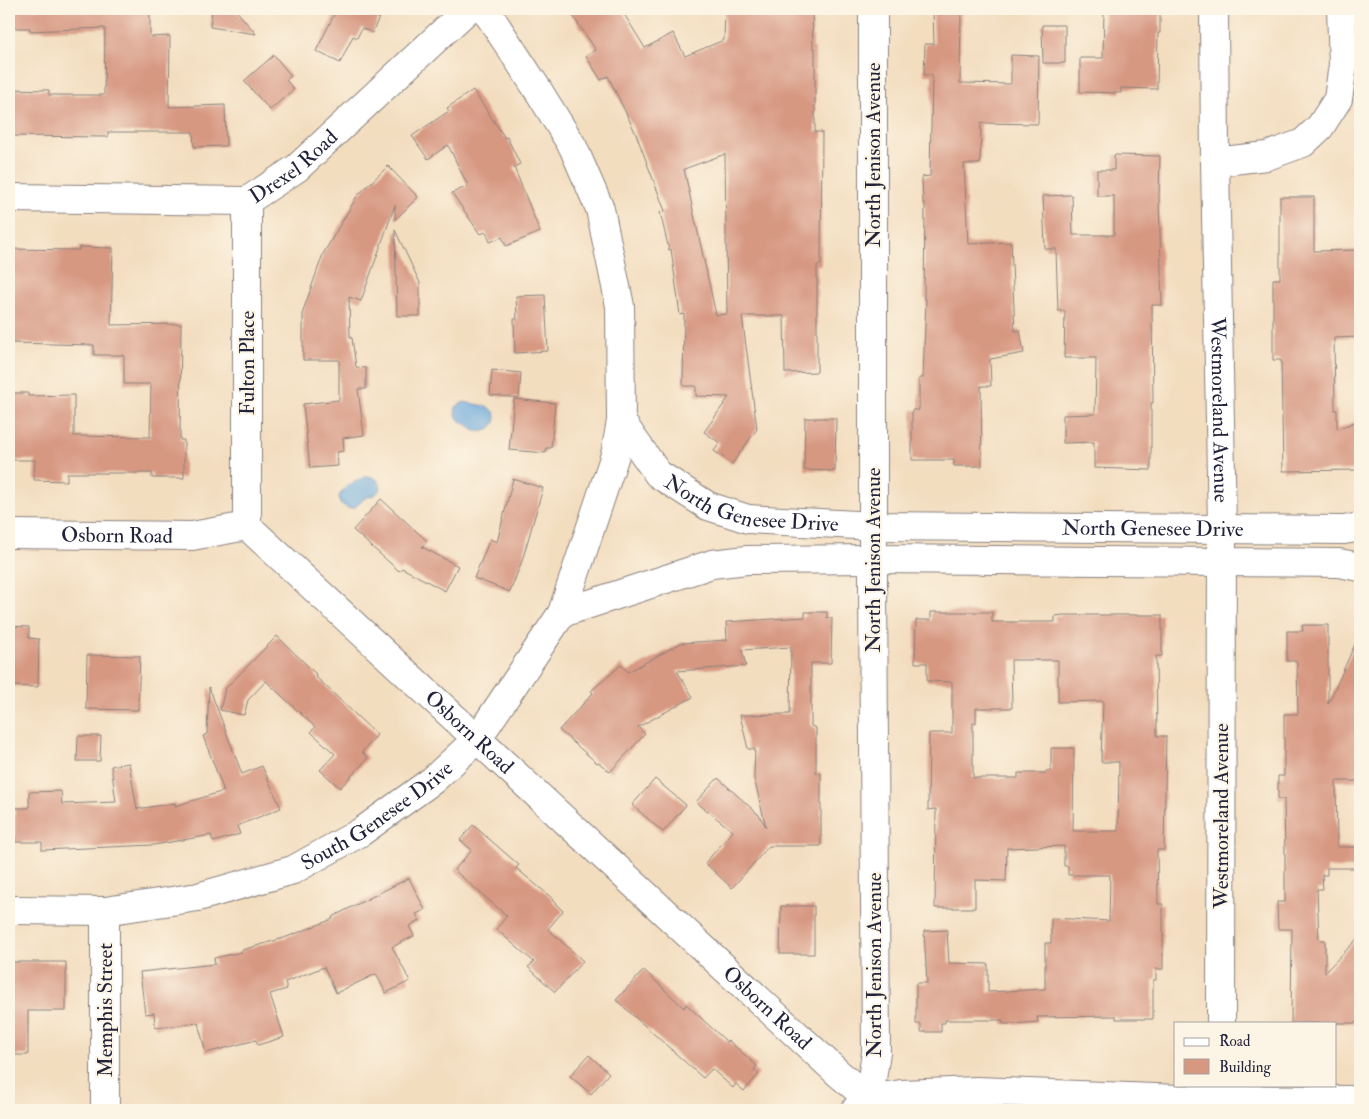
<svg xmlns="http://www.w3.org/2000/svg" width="1369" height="1119" font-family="'IM FELL Double Pica',serif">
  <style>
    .water { fill: #69a7db; stroke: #46648b }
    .building { fill: #d79882; fill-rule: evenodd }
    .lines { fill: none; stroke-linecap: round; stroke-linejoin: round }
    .minor-casing { stroke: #8a807d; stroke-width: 30 }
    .minor { stroke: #fff; stroke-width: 28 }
    .labels { text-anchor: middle; stroke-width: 4; stroke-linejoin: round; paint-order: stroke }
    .street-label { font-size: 21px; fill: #22223b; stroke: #fcf5e5 }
  </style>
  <rect width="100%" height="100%" fill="#fcf5e5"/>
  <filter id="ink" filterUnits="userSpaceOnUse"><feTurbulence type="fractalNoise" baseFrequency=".02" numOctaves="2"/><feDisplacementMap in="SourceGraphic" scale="10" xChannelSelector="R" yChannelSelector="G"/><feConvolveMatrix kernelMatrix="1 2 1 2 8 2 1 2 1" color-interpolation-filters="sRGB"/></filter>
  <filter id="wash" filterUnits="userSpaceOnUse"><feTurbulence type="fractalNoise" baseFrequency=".0096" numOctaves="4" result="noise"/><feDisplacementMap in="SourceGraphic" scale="20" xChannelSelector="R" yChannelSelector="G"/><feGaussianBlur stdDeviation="1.12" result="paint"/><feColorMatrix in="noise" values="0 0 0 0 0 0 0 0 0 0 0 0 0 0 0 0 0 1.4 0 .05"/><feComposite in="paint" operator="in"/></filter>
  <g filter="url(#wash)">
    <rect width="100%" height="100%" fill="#f3ddbf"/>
    <path class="water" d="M464,402C471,404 484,404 491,409C503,417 491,434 478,431C472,430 469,425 464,423C457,419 454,416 456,407Z
      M368,476C376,478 379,479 381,488L376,494L365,498L354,508H347L340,503L339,496C346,485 356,480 368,476Z"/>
    <g id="blocks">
      <path class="building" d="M9,9H150V37L170,36L169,107L225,105L226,146L194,147L193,132H108V137L9,136V89L49,90V95H104L105,28L30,31V28H9Z
        M212,9H235L256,34L210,27Z
        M321,9H383L372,33L362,28L357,38L353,36L340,63L316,51L334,15Z
        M568,9H621L645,48L673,33L685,56L724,40L725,9H812L813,48H815V132H822L821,265H817V372L785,373L784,316H742L757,429L732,464L714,451L720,443L704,432L729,397L696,396V386H683L684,314L680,315L671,249L669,250L660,212L665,211L636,134L608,76L601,80L586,56L596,50ZM725,154L727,314L716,315L684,169Z
        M933,9H961L960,83L1011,84V55L1039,56L1038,124L981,123L980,164H964L968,244L1011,242L1015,331L1020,330L1024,353L990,359L991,386H981L982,466H954V460H912V410H919V378H923L926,299H924L925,203H923L922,177L930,176L932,75H924L925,44H934Z
        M1104,9H1160V33H1158L1157,89L1121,88V93L1080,92V58H1103Z
        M1042,25H1065V63H1043Z
        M274,55L291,76L286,80L294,89L270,110L244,81Z
        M473,90L505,138L507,137L520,164L514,167L540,232L506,246L502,237L490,242L486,232L480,234L452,193L468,186L448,145L428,159L412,136L449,111L447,108Z
        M1114,155L1160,156L1159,196L1162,305H1152L1153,403H1151V470L1094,468V442L1063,443V415L1095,414L1096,358H1064L1065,311H1058L1056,249H1045L1043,196L1072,195L1073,235H1114V196H1097V170H1114Z
        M388,166L418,197L395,220V205L361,301L349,297L350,338H352L356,367L366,368V389H358L364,435L343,438L344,451L337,452L338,466L310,468L303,404L339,400V360H303V311L323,254L343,220L357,196Z
        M1280,197H1314V251L1360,250V337L1334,338L1335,410H1337V429L1360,420V470L1283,471L1281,360H1273V279H1280Z
        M395,230L420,283V316H397Z
        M79,247L113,248L111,325L181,324L180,440H184V478H152V473H67V481L34,480L35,460H9V393H28V396L74,395V436L150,437L151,384H124V355H94V345L12,343L13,295H9V249L79,250Z
        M545,295L548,351L515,353L514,319H517L516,296Z
        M492,370L521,373L519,398L490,395Z
        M514,399L555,403L551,448H546V453L509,450Z
        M805,418H836L835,471L804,470Z
        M513,479L543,488L522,561L510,592L474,578L490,539L497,542Z
        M381,499L427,541L422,547L458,566L445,591L402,568L399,571L353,530Z
        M805,612H827V618H832L831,663H811V726L816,728V773H821V846H769L732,888L705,863L733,831L696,802L718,778L759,815L766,827L754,778L755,749H748L740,715L790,714L791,647L742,650L746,666L677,671L693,697L638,727L645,734L610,772L598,762L597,763L559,730L593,693L591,691L621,665L628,672L681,643L727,640L726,622L805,617Z
        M931,612H992V622H1055V616L1064,615H1162V656H1156L1157,736H1166L1164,850H1157L1158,904H1163V969H1156V980H1153V1019H1116V1016L1037,1017L1038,1022L1013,1024H1003V1020H945V1023H941V1032H921V1024H916V983H927L924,931L947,930L949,963L988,964V992L1045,989V943H1051V918L1109,921L1110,875H1068V866H1064V846L1007,848L1006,881L975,880V908H935L936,809L928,810L929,733H952V682L927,681V663H915L916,620H931ZM1011,660H1058V702L1103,701L1101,762H1119L1118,831H1073L1074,748H1051V771H1046V773H1018V778H973V723H976V708H1012Z
        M1302,625H1328V704L1360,633V781H1336L1337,847H1360V868H1327V875H1322L1323,889H1317L1319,940H1325V972L1360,936V1023H1291L1292,929H1278L1277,902H1285V856L1284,799H1278V776H1284V714H1298L1297,661H1287V631H1303Z
        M9,626L29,627V638L39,639L38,687L9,686Z
        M277,636L316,674L315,676L377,735L362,752L368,758L340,788L320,770L335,754L311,732L315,727L266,681L248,700L244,715L220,710L225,689Z
        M87,655L140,656L138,710L86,709Z
        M209,687L242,774L262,766L281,808L237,826L240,834L213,842L211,835L154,845L42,850V842H15V808H29V792L61,791L62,804L116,802L111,766L129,763L137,809L175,803V806L224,791L203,736L207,734Z
        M78,736H101L100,761H77Z
        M655,779L686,805L663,832L632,805Z
        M473,825L519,865L516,868L553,899L552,900L563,911L548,929L583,961L555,992L528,967L534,962L496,929L507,916L454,870L472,850L460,840Z
        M409,878L425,910L416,914L420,921L409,926L414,936L392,947L410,981L386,993L376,974L336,993L324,967L285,982L287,989L270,994L284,1037L258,1045L256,1040L206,1053L198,1023L155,1028L154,1013L145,1014L140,972L215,964L214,958L242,952V950L284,938L333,919L332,917Z
        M781,906H814V954H780Z
        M9,962H66V1011H28V1055H9Z
        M644,970L684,1008L686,1004L727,1042L728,1040L757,1066L754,1070L759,1074L744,1091L736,1084L733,1088L712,1069L703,1078L616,1000Z
        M589,1055L609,1073L591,1094L570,1076Z"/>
    </g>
  </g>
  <g filter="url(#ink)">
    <use href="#blocks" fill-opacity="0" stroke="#8a807d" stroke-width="1"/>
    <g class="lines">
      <defs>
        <g id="minor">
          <path id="s1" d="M1214,9L1215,162L1222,527L1221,1023"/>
          <path d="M1215,162L1267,156L1303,143L1320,127L1338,99L1343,65L1341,9"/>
          <path id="s2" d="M9,198L247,201L297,168L468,9"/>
          <path id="s3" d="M621,421L658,474L708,506L748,519L874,526L1344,530L1360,527"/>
          <path d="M247,526V201"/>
          <path id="s4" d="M9,534L192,536L247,526L838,1073L869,1099"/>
          <path d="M562,613L712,564L747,560L873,559L1222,562L1339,563L1360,567"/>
          <path id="s5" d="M9,910L105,911L198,897L293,870L361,832L433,780L477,739L562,613L615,455L621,421L620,306L600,209L573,147L538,90L485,9"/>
          <path d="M105,911V1110"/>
          <path d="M856,1109L869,1099L901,1094L977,1091L1179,1099L1360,1100"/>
          <path d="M870,1110L869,1099L876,1052L873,583V9"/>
        </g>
      </defs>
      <use href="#minor" class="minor-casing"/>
      <use href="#minor" class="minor"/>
    </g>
  </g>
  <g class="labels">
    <g class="street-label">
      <text transform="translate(873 155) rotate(-90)" y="7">North Jenison Avenue</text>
      <text dy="7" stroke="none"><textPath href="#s2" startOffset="296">Drexel Road</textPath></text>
      <text transform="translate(247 363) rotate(-90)" y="7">Fulton Place</text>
      <text dy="7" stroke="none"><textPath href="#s1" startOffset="401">Westmoreland Avenue</textPath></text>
      <text dy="7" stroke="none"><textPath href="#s3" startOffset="166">North Genesee Drive</textPath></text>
      <text dy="7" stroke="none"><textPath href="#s3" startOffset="571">North Genesee Drive</textPath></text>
      <text dy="7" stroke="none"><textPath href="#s4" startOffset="108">Osborn Road</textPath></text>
      <text transform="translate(873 560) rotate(-90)" y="7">North Jenison Avenue</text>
      <text dy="7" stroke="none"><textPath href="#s4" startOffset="542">Osborn Road</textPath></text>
      <text dy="7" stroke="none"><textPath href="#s5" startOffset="389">South Genesee Drive</textPath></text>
      <text transform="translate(1221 816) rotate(-90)" y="7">Westmoreland Avenue</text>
      <text transform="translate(874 965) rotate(-90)" y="7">North Jenison Avenue</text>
      <text dy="7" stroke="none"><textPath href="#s4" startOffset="948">Osborn Road</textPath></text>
      <text transform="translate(105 1010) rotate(-90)" y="7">Memphis Street</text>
    </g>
  </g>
  <rect width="1369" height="1119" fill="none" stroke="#fcf5e5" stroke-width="30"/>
  <rect x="1174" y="1022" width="162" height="65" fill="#fcf5e5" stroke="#a5a1a1"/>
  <rect x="1184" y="1038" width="25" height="8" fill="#ffffff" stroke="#a5a1a1"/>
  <text x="1219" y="1046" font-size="15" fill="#22223b">Road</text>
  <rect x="1184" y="1059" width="25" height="15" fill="#d79882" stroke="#a5a1a1"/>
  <text x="1219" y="1072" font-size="15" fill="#22223b">Building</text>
</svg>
